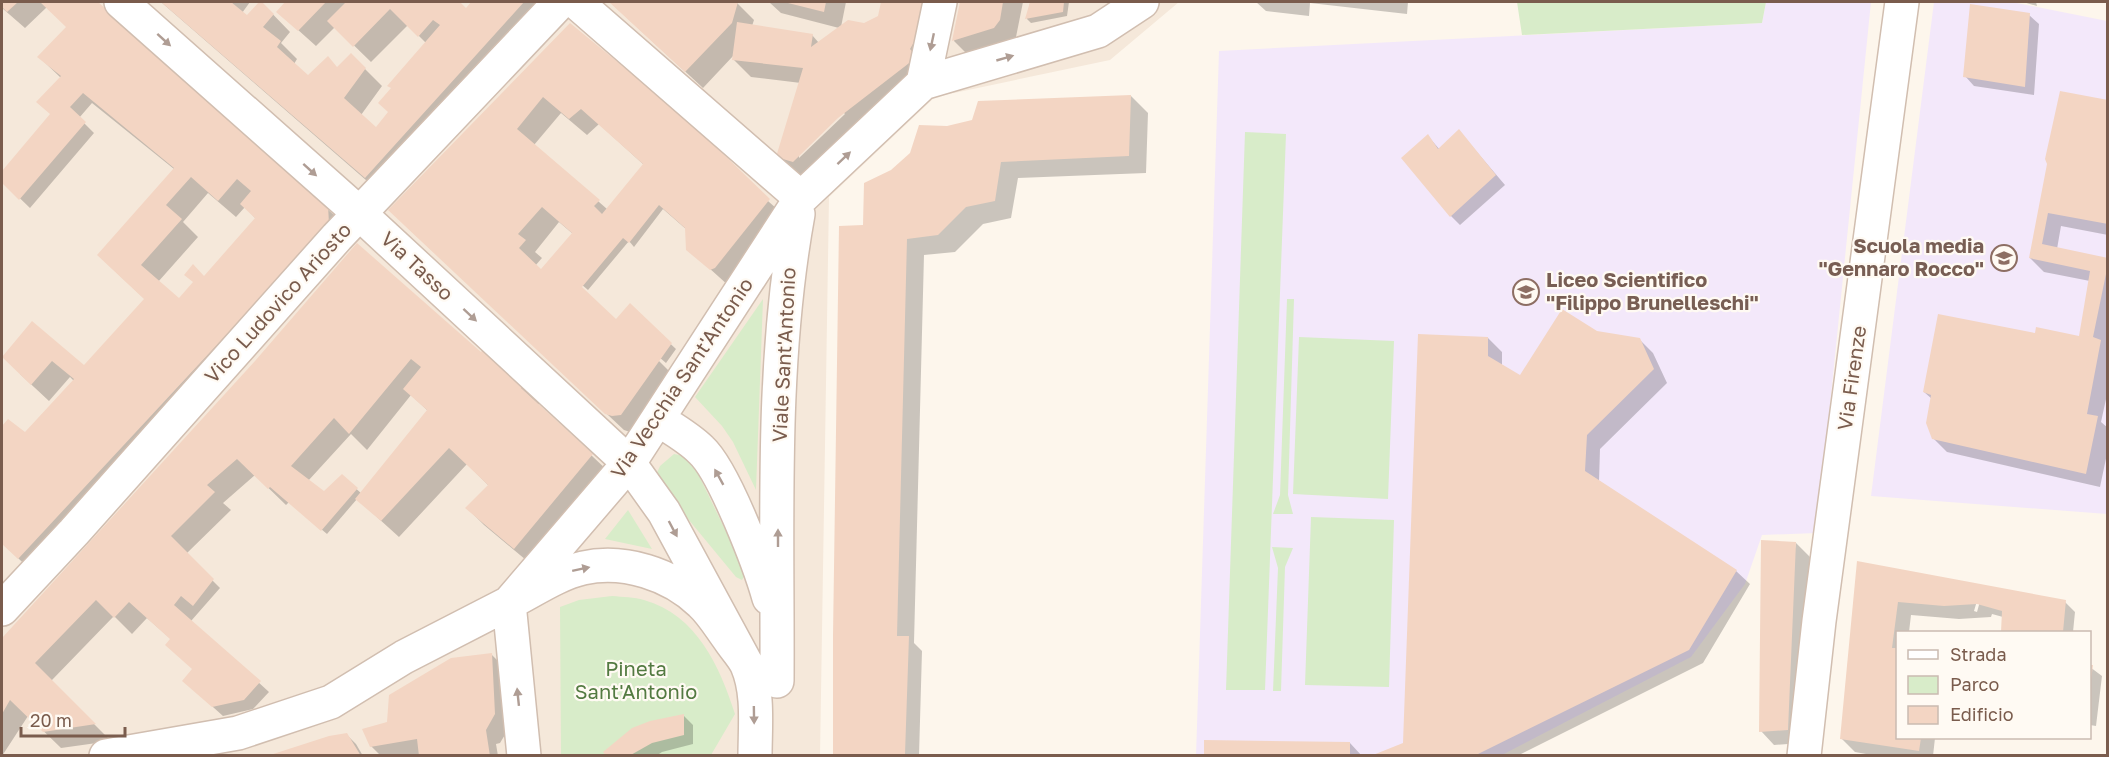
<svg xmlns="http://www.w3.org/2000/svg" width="2109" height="757" font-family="'Golos Text',sans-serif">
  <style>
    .residential { fill: #f5e8da }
    .education { fill: #f3e8fa }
    .green { fill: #d8ecc9 }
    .shadow { fill: #0003; fill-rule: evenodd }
    .building { fill: #f3d5c3; fill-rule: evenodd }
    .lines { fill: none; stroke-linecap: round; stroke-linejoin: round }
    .minor-casing { stroke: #d1beb0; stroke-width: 36 }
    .minor { stroke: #fff; stroke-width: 33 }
    .oneway { fill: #af9d94 }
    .labels { text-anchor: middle; stroke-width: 4.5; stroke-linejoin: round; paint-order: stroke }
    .education-label { font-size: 20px; font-weight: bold; fill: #785e54; stroke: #fffaf3; text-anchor: end }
    .street-label { font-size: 20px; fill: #7a5c4d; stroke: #fffaf3 }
    .park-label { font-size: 20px; fill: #537a41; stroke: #fffaf3 }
  </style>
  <rect width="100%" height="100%" fill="#fdf6ec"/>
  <path class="residential" d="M2,2H1179L1110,60L935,97L829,197L820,756L2,755Z"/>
  <path class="education" d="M1766,2H1871L1817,533L1762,535L1745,584L1691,657L1502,755L1196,756L1219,51L1762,23Z
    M1934,2H2012L2107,21V514L1871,496Z"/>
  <path class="green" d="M1517,2H1766L1762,23L1522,35Z
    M1245,132L1286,134L1265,690H1226Z
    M763,299L756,490L733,442L722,426L695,397Z
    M1287,299H1294L1288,495L1293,514H1273L1280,495Z
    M1299,337L1394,341L1388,499L1293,494Z
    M674,454L690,457L746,573L742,580L736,577L660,485L656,475L660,466Z
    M628,510L652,549L605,539Z
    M1311,517L1394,520L1389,687L1305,685Z
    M1272,547L1293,548L1285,567L1281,691H1273L1278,568Z
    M612,596C623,597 634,597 644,600C697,615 720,667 735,714L711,755H561L560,607L579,600Z"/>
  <path class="shadow" d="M2,2H96L344,224L36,575L2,543V428L8,421L25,434L74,381L70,377L49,401L20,374L32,323L84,367L146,300L116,272L174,169L92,103L79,118L94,133L30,208L2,181V173L52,115L61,78L39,57L68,27L47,7L25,28L2,8ZM208,193L236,217L245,207L256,219L205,278L179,300L158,282L198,237L183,222Z
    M161,2H250L242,13L247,17L261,2L290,32L281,43L297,59L294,64L308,77L338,68L351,55L382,86L361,115L376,129L389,112L426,43L408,25L371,62L335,27L316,46L278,12L287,2H459L467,10L473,2H542L382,194Z
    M610,2H730L737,3L754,20L752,26L812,35L819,43L839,28L781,13L769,2H846L841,27L864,24L879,17L882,2H946L938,48L810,179L795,174L778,157L801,83L751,77L734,60V55L703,88ZM843,112L845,114L799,158V154Z
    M962,2H1023L1016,37L1011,45L971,58L954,41Z
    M1024,2H1069L1067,16L1031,23L1027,19L1030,3Z
    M1256,2H1408L1407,14L1310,3L1309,16L1266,11Z
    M2023,2H2036L2037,6Z
    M2029,15L2039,24L2034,95L1974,86L1965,76Z
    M570,25L786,217L729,286L688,249L687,230L663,209L634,247L629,241L588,290L574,278L572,280L623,328L630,306L676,349L666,363L659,357V361L676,378L630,432L624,430L407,227ZM561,113L587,135L599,124L644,165L607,209L534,145ZM559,222L573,234L541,271L535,266L542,258L535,252Z
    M1131,96L1148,113L1146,173L1018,178L1011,218L983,224L955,252L924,255L914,643L922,651L919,756H834L864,226L892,172L947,128Z
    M2108,102V235L2061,226L2057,249L2108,259V390L2101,422L2108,428V449L2100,487L1947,452L1933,438L1932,399L1924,392L2037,335L2080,337L2090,281L2044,272L2030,258L2049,164Z
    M1459,131L1505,185L1460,225L1451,216L1428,136L1440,150Z
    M1597,332L1639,339L1653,353L1667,383L1600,449L1599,481L1736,571L1750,584L1703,663L1517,756H1377L1404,744L1488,338L1502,352V365L1520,377Z
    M481,354L541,401L538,405L609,472L532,565L484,525L467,508L489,486L467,464L399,537L357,499L327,534L289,502L286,505L255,475L223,503L231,510L186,554L220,588L191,621L269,692L253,709L223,716L194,690V670L172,640L147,618L132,634L114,616L51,681L111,741L61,748L28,716L2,756V642L256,362ZM411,395L428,411L362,494L342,476L324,493L308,481L351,434L367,450Z
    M1796,543L1810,557L1801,743L1774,745L1761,731Z
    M1858,563L2065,602L2075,612L2073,632H2002L2003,617L1992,614L1991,617L1959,619L1911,615L1909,632H1898V738H1935L1933,756H1877L1855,752L1841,738ZM1979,594H1982L1977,612L1974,611Z
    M491,654L505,668L509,728L500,743L496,744L498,756H381L371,746L389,723Z
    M2090,667L2102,676L2096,726L2090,725Z
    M684,716L693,725V744L662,752L656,756H608Z
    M347,735L356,744L363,756H270Z
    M1350,743L1362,756H1205Z"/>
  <path class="building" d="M2,2H18L7,12L2,7Z
    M40,2H98L328,205L329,224L18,559L2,544V426L8,419L25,432L74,379L52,361L31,385L2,357L32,321L84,365L144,299L97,255L174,168L83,93L70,107L86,122L19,200L2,183V171L50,114L36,102L61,76L37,57L66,27ZM191,177L218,201L237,179L251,191L240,204L255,218L204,276L193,264L184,275L193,282L179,298L141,265L182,219L166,205Z
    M161,2H231L247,15L259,2H262L274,14L263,27L281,41L277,47L308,75L328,56L337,67L351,53L366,68L344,98L376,127L388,112L378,103L391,88L387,86L440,25L433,20L418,37L390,9L353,47L327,21L346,2H460L466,8L471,2H524L365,178Z
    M285,2H326L298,31L276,12Z
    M609,2H738L732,23L685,72Z
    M784,2H826L824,12Z
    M881,2H925L921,30L910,49L917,57L838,118L793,162L776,157L803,68L732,60L737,22L813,34L811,47L848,20L864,23L878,16Z
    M960,2H1003L1000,20L994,28L952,41Z
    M1030,2H1064L1063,12L1025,19Z
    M1970,4L2030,13L2025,87L1963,77Z
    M570,23L686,118L770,199L715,268L710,270L686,250L685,228L659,205L629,243L623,238L582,287L616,319L630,303L672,343L621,415L612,416L605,414L388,210ZM543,97L569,119L581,109L643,164L602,214L594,206L600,200L517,129ZM542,207L572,233L541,269L519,248L526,240L518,234Z
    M2060,91L2108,100V224L2048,213L2042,244L2108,258V274H2106L2093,337L2101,340L2087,414L2098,416L2086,474L1932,439L1926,423L1931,395L1923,392L1938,314L2035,333L2036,327L2079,336L2090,271L2029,258L2047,164L2045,159Z
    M1131,95L1129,156L1001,162L995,201L966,207L938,235L907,239L897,636H909L905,754L890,756H833V636L839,226L863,225L864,183L891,170L910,153L919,125L947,126L972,120L978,101Z
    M1459,129L1496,175L1450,217L1401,158L1428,134L1438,149Z
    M357,243L481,352L486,346L525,383L521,388L593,454L514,549L465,508L488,485L449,448L381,521L355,499L427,410L403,389L421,367L411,359L349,434L334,418L291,466L324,491L342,474L358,488L321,531L270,487L268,489L237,459L207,485L215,492L171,536L214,579L193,606L181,596L174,605L261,681L244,700L212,707L182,681L192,669L165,645L170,639L129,602L114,618L96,600L35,663L96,724L43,732L10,700L2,714V638L255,361Z
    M1562,309L1597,331L1640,338L1654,369L1587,435L1585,471L1737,570L1689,650L1476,755H1373L1403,743L1418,334L1488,337V356L1520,375Z
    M1761,540L1796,542L1788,730L1759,732Z
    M1857,561L2066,600L2063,632H2001L2002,611L1977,604L1944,606L1898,602L1892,648H1898V738H1921L1919,751L1840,739Z
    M492,653L495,714L486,730L490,756H419L417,739L370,747L362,729L387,722L389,695L451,658Z
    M2090,665H2093L2091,680H2090Z
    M684,714V735L652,743L629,756H606L603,752L632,728L650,721Z
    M347,733L361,756H267L329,736Z
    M1204,740L1350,742V756H1204Z"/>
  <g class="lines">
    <defs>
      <path id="minor" d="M121,2L359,213L629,463L664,512L747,665
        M576,2L801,198
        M923,83L940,2
        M659,420C673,429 689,438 701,450C724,471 760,566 769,598
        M2,609L74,532L337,237L560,2
        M777,681C778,526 770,368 798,214
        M106,756L238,733L331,702L404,657L509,603L629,463L801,198L923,83L1098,31L1142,2
        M524,756L509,603C533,591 557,574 583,568C624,559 671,574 701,603C712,613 720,627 729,639C734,647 743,656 747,665C759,692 755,727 755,756
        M1804,756L1819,621L1902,2"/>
    </defs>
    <use href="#minor" class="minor-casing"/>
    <use href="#minor" class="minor"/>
  </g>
  <defs><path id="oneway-solid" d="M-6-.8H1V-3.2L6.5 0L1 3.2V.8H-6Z" transform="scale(1.5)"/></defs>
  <g class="oneway">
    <use href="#oneway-solid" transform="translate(164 40) rotate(42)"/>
    <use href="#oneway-solid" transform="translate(932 42) rotate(102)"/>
    <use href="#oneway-solid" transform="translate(1005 58) rotate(-16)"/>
    <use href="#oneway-solid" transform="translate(844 158) rotate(-43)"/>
    <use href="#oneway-solid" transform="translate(310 170) rotate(42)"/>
    <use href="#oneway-solid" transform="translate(470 315) rotate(43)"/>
    <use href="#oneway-solid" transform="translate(719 477) rotate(-119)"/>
    <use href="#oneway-solid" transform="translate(673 529) rotate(62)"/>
    <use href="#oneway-solid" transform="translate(778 538) rotate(-90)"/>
    <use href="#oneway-solid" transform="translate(581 569) rotate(-12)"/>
    <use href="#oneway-solid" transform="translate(518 697) rotate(-96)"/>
    <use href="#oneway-solid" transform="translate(754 715) rotate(89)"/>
  </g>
  <defs>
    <symbol id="school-ring" viewBox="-11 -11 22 22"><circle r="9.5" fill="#fffaf3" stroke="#8d6e63" stroke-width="1.5"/><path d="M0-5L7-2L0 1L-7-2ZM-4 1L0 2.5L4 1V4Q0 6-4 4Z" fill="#8d6e63"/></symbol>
  </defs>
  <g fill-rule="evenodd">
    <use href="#school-ring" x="1989" y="243" width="30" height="30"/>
    <use href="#school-ring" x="1511" y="277" width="30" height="30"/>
  </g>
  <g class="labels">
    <g class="education-label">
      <text x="1984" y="253">Scuola media<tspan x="1984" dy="23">"Gennaro Rocco"</tspan></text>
      <text x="1546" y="287" text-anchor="start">Liceo Scientifico<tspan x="1546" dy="23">"Filippo Brunelleschi"</tspan></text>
    </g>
    <g class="street-label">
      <text transform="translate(417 266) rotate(43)" y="7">Via Tasso</text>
      <text transform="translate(278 303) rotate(-48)" y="7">Vico Ludovico Ariosto</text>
      <text transform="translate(784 355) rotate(-87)" y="7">Viale Sant'Antonio</text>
      <text transform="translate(682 378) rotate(-56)" y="7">Via Vecchia Sant'Antonio</text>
      <text transform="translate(1852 378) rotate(-82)" y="7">Via Firenze</text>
    </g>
    <g class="park-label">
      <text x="636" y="676">Pineta<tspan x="636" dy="23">Sant'Antonio</tspan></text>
    </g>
  </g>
  <rect width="2109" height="757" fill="none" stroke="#7a5c4d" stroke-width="6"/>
  <rect x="1896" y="631" width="195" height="108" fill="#fffaf3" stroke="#cabbb1" stroke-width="1.5"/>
  <rect x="1908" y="650" width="30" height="9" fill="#ffffff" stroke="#cabbb1" stroke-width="1.5"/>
  <text x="1950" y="661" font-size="18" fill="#7a5c4d">Strada</text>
  <rect x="1908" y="676" width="30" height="18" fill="#d8ecc9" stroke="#cabbb1" stroke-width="1.5"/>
  <text x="1950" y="691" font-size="18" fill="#7a5c4d">Parco</text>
  <rect x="1908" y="706" width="30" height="18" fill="#f3d5c3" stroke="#cabbb1" stroke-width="1.5"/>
  <text x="1950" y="721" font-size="18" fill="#7a5c4d">Edificio</text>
  <path d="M21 727v9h104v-9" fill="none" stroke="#7a5c4d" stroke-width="3"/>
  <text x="30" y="727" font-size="18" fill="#7a5c4d" stroke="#fffaf3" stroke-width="4.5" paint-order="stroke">20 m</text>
</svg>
